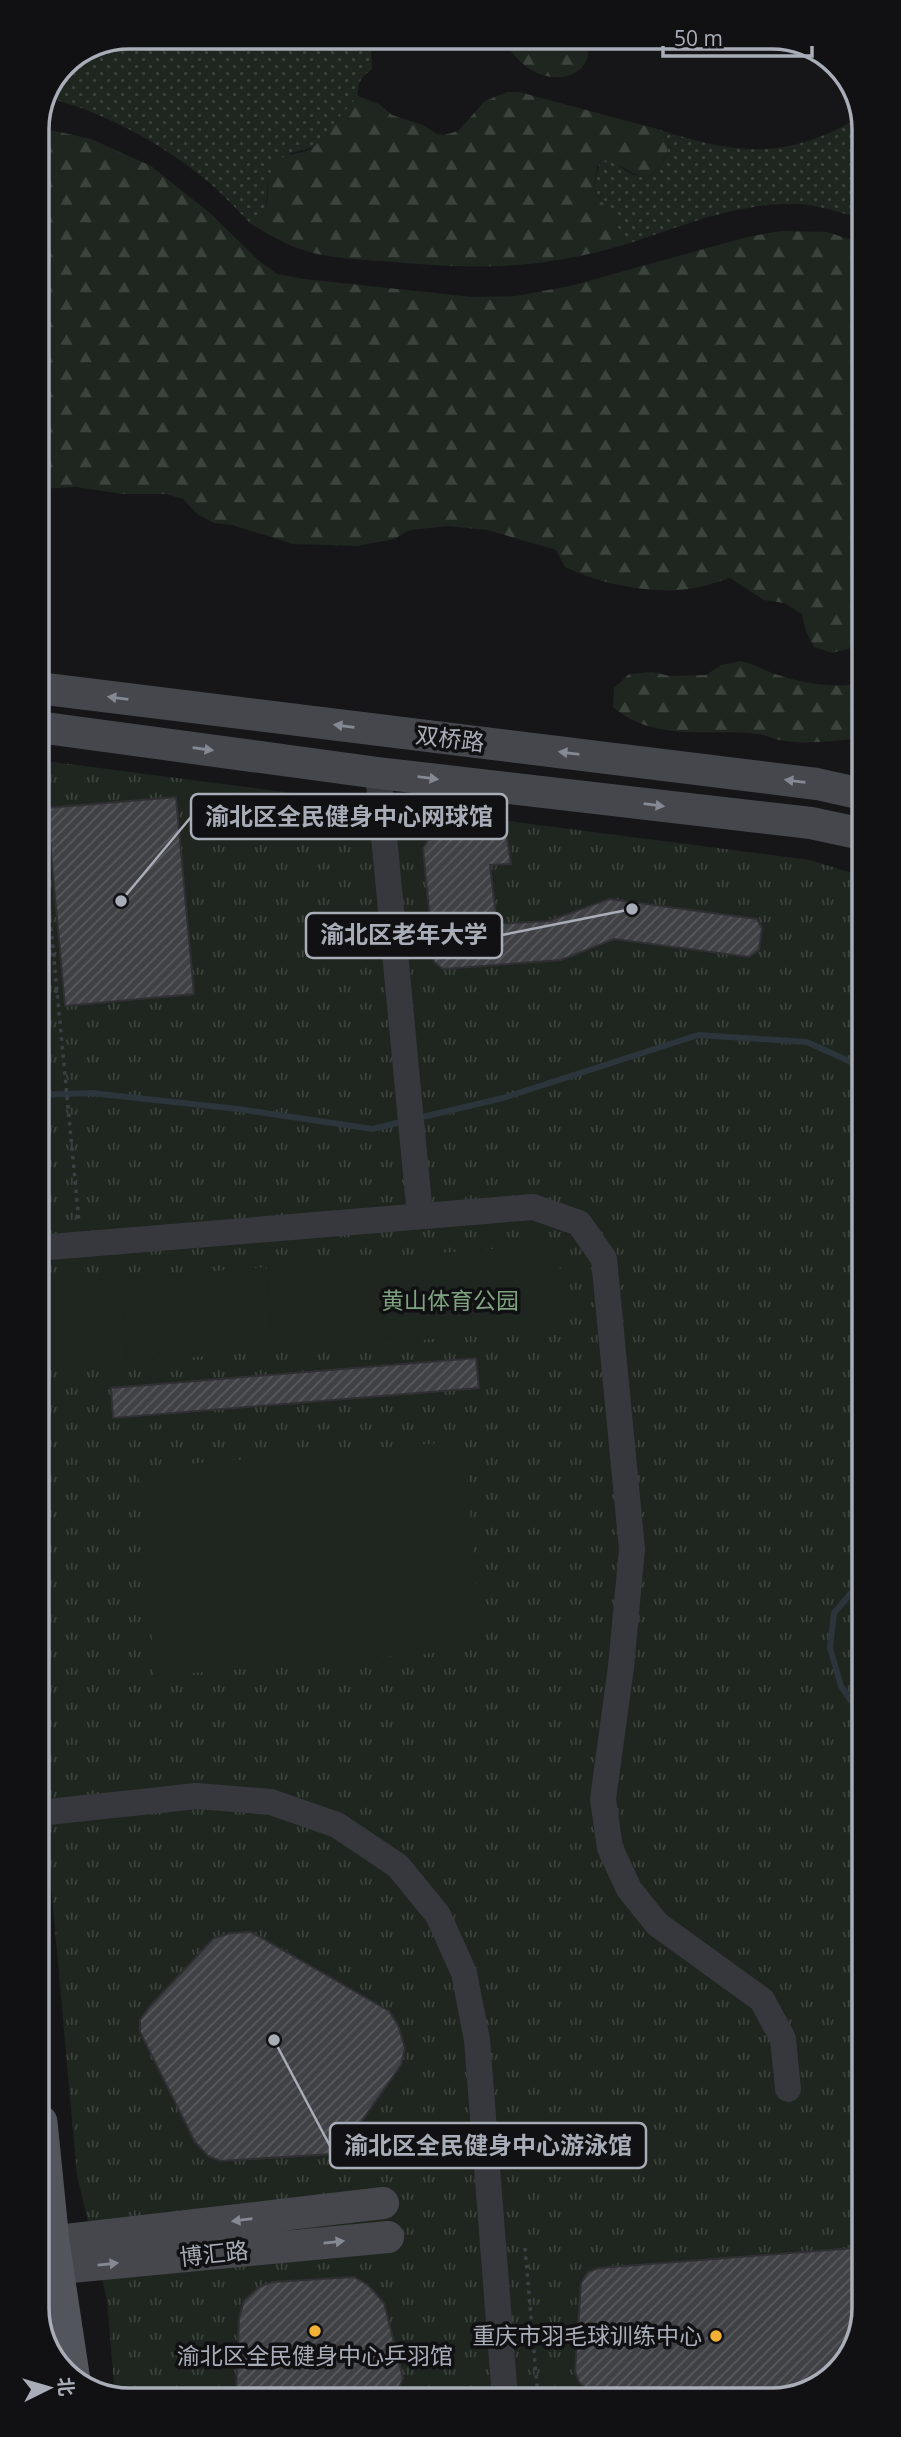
<svg xmlns="http://www.w3.org/2000/svg" width="901" height="2437" font-family="'Open Sans','Noto Sans SC',sans-serif">
  <style>
    .grass { fill: url(#grass-dots) }
    .forest { fill: url(#forest-firs) }
    .park { fill: url(#park-tufts) }
    .pitch { fill: #1e261f }
    .lines { fill: none; stroke-linecap: round; stroke-linejoin: round }
    .stream { stroke: #2c353c; stroke-width: 6 }
    .building { fill: url(#building-hatch); stroke: #303034; stroke-width: 2 }
    .path { stroke: #3d3f44; stroke-width: 3.5; stroke-dasharray: 3.5 5; stroke-linecap: butt }
    .tertiary { stroke: #37383d; stroke-width: 26 }
    .secondary { stroke: #45474d; stroke-width: 32 }
    .primary { stroke: #53555c; stroke-width: 35 }
    .oneway { fill: #858993 }
    .poi-dot { fill: #f2b134; stroke: #111113; stroke-width: 2.5 }
    .labels { text-anchor: middle; stroke-width: 7; stroke-linejoin: round; paint-order: stroke }
    .street-label { font-size: 23px; fill: #a8adb8; stroke: #111113 }
    .park-label { font-size: 23px; fill: #7fa381; stroke: #111113 }
    .poi-label { font-size: 23px; fill: #a8adb8; stroke: #111113; text-anchor: end }
    .rim { fill: none; stroke: #a8adb8; stroke-width: 3.5 }
    .leader { fill: none; stroke: #a8adb8; stroke-width: 2.5 }
    .callout-dot { fill: #a8adb8; stroke: #111113; stroke-width: 2.5 }
    .callout { fill: #111113; stroke: #a8adb8; stroke-width: 2.5 }
    .callout-label { font-size: 24px; text-anchor: middle; font-weight: bold; fill: #a8adb8 }
  </style>
  <defs>
    <pattern id="grass-dots" width="8" height="8" patternUnits="userSpaceOnUse" patternTransform="scale(1.75)"><rect width="8" height="8" fill="#1e261f"/><path d="M2 2h.1M6 6h.1" fill="none" stroke="#3c433d" stroke-width="1.8" stroke-linecap="round"/></pattern>
    <pattern id="forest-firs" width="22" height="20" patternUnits="userSpaceOnUse" patternTransform="scale(1.75)"><rect width="22" height="20" fill="#1e261f"/><path d="M5 1l3.5 6h-7zM16 11l3.5 6h-7z" fill="#3c433d"/></pattern>
    <pattern id="park-tufts" width="24" height="20" patternUnits="userSpaceOnUse" patternTransform="scale(1.75)"><rect width="24" height="20" fill="#1e261f"/><path d="M3 7l-1-3M5 7V3M7 7l1-3M15 17l-1-3M17 17v-4M19 17l1-3" fill="none" stroke="#3c433d"/></pattern>
    <pattern id="building-hatch" width="6" height="6" patternUnits="userSpaceOnUse" patternTransform="scale(1.75)"><rect width="6" height="6" fill="#404145"/><path d="M-1 1l2-2M0 6l6-6M5 7l2-2" fill="none" stroke="#595a5e"/></pattern>
  </defs>
  <rect width="100%" height="100%" fill="#161618"/>
  <path class="grass" d="M129,37H366L371,46L372,69C361,77 357,83 358,96L314,147L291,153L268,182L266,208L259,219L251,224C236,209 221,192 205,179C159,142 105,113 49,98L64,64Z
    M861,116V219C839,212 817,204 793,204C736,203 680,227 627,244L612,216L593,189L599,165C612,155 618,167 630,173C636,176 642,177 648,178C659,169 669,156 669,141L657,129C736,155 787,161 861,116Z"/>
  <path class="forest" d="M499,37H589C588,44 589,53 587,59C578,82 547,81 530,69C517,61 509,48 499,37Z
    M507,92H519L657,129L669,141C669,155 659,169 648,178C630,177 614,154 598,165L593,189L612,216L627,244C542,269 481,270 393,262C365,260 336,259 309,252C288,246 269,235 251,224C278,209 261,188 273,167C283,149 303,157 315,146C318,143 319,140 322,137C333,123 346,110 358,96L379,104L392,115L423,125L437,134L444,135L458,131L485,101Z
    M37,127L91,139L151,166L210,213L258,260L277,274L304,279L472,297L516,296L570,286L747,237L781,231L827,232L861,243L862,645L832,653L814,647L806,631L802,614L784,603L764,600L730,578C715,583 702,587 688,589C649,594 600,584 565,567L556,550L488,530L447,526L410,530L394,539L357,546L293,544L232,525L214,523L197,514L183,499L166,494H122L76,487L37,489Z
    M741,661C754,664 765,671 778,675C799,682 842,691 862,681V740L855,739C830,741 804,745 779,740C772,738 766,735 758,734C708,728 655,743 613,707L614,688L629,674L652,672L670,676L706,675L721,665Z"/>
  <path class="park" d="M38,760L810,860L862,876L864,2308L845,2364L796,2397L123,2400L115,2397L107,2300L77,2176L47,1839L39,1811Z"/>
  <path class="pitch" d="M558,1244L564,1328L421,1340L414,1255Z
    M411,1255L417,1340L274,1351L267,1267Z
    M266,1267L272,1351L128,1362L122,1278Z
    M120,1278L127,1362L39,1369V1285Z
    M464,1441L482,1649L155,1676L138,1468Z"/>
  <g class="lines">
    <path class="stream" d="M38,1095L91,1093L238,1109L373,1129L404,1121
      M418,1118L503,1098L698,1035L807,1042L862,1067
      M863,1579L834,1613L830,1648L841,1686L863,1719"/>
  </g>
  <path class="building" d="M176,797L194,994L65,1006L47,808Z
    M506,832L511,864L490,865L497,924L548,921L609,899L757,919L762,928L759,950L749,957L614,939L561,960L443,969L434,962L423,848L429,840Z
    M476,1358L479,1388L113,1418L111,1388Z
    M251,1932L389,2011L398,2025L405,2048L401,2065L347,2142L332,2154L220,2161L208,2156L195,2142L140,2032V2020L151,2005L214,1938L231,1933Z
    M855,2248L864,2252V2308L845,2364L811,2387L728,2393L718,2397L613,2398L587,2390L579,2382L575,2371L581,2283L588,2272L599,2268Z
    M354,2277L368,2285L384,2303L403,2378L395,2399L238,2400L236,2393L239,2318L244,2301L259,2287L272,2282Z"/>
  <g class="lines">
    <path class="path" d="M38,792L79,1222
      M38,993L58,991
      M525,2248L538,2398"/>
    <path class="tertiary" d="M378,773L420,1216
      M38,1248L533,1207L579,1223L604,1259L632,1549L621,1667L603,1799L610,1848L629,1889L657,1924L762,2000L783,2039L788,2089
      M39,1813L197,1796L271,1802L337,1825L398,1866L438,1915L464,1973L477,2040L505,2398"/>
    <path class="secondary" d="M38,688L817,784L862,794
      M38,727L378,773L811,823L862,834
      M40,2243L383,2203
      M40,2270L388,2237"/>
    <path class="primary" d="M40,2122L52,2242L73,2381"/>
  </g>
  <defs><path id="oneway-solid" d="M-6-.8H1V-3.2L6.5 0L1 3.2V.8H-6Z" transform="scale(1.75)"/></defs>
  <g class="oneway">
    <use href="#oneway-solid" transform="translate(118 698) rotate(-173)"/>
    <use href="#oneway-solid" transform="translate(344 726) rotate(-173)"/>
    <use href="#oneway-solid" transform="translate(203 749) rotate(8)"/>
    <use href="#oneway-solid" transform="translate(569 753) rotate(-173)"/>
    <use href="#oneway-solid" transform="translate(428 778) rotate(7)"/>
    <use href="#oneway-solid" transform="translate(795 781) rotate(-173)"/>
    <use href="#oneway-solid" transform="translate(654 805) rotate(7)"/>
    <use href="#oneway-solid" transform="translate(242 2220) rotate(173)"/>
    <use href="#oneway-solid" transform="translate(334 2242) rotate(-6)"/>
    <use href="#oneway-solid" transform="translate(108 2264) rotate(-6)"/>
  </g>
  <g class="poi-dot">
    <circle cx="315" cy="2331" r="7"/>
    <circle cx="716" cy="2336" r="7"/>
  </g>
  <g class="labels">
    <g class="street-label">
      <text transform="translate(450 739) rotate(7)" y="8">双桥路</text>
      <text transform="translate(214 2254) rotate(-6)" y="8">博汇路</text>
    </g>
    <g class="park-label">
      <text x="450" y="1309">黄山体育公园</text>
    </g>
    <g class="poi-label">
      <text x="702" y="2344">重庆市羽毛球训练中心</text>
      <text x="315" y="2364" text-anchor="middle">渝北区全民健身中心乒羽馆</text>
    </g>
  </g>
  <path d="M0 0H901V2437H0ZM129 49H772A80 80 0 0 1 852 129V2308A80 80 0 0 1 772 2388H129A80 80 0 0 1 49 2308V129A80 80 0 0 1 129 49Z" fill="#111113" fill-rule="evenodd"/>
  <path class="rim" d="M129 49H772A80 80 0 0 1 852 129V2308A80 80 0 0 1 772 2388H129A80 80 0 0 1 49 2308V129A80 80 0 0 1 129 49Z"/>
  <path class="leader" d="M121 901L191 817M632 909L502 935M274 2040L330 2146"/>
  <g class="callout-dot">
    <circle cx="121" cy="901" r="7"/>
    <circle cx="632" cy="909" r="7"/>
    <circle cx="274" cy="2040" r="7"/>
  </g>
  <g class="callout">
    <rect x="191" y="794" width="316" height="45" rx="7"/>
    <rect x="306" y="913" width="196" height="45" rx="7"/>
    <rect x="330" y="2123" width="316" height="45" rx="7"/>
  </g>
  <g class="callout-label">
    <text x="349" y="825">渝北区全民健身中心网球馆</text>
    <text x="404" y="943">渝北区老年大学</text>
    <text x="488" y="2154">渝北区全民健身中心游泳馆</text>
  </g>
  <g transform="translate(49 2388) rotate(85)" stroke="#111113" stroke-width="5" paint-order="stroke">
  <path d="M0-5L12 26L0 18L-12 26Z" fill="#a8adb8"/>
  <text y="-10" font-size="19" font-weight="bold" text-anchor="middle" fill="#a8adb8">北</text>
  </g>
  <path d="M663 46v10h149v-10" fill="none" stroke="#a8adb8" stroke-width="3.5"/>
  <text x="674" y="46" font-size="21" fill="#a8adb8" stroke="#111113" stroke-width="5" paint-order="stroke">50 m</text>
</svg>
